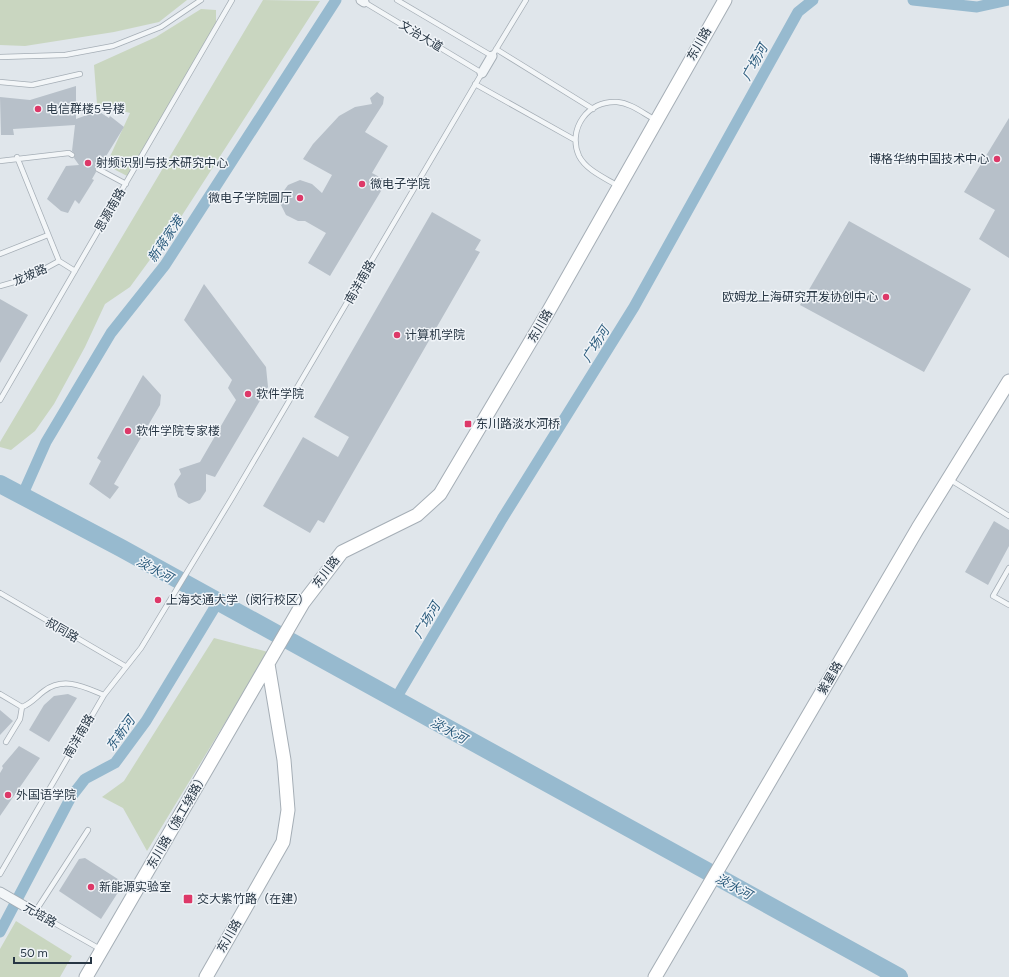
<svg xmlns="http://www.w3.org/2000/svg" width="1009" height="977" font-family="Figtree,'Noto Sans SC',sans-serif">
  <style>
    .green { fill: #c9d6c0 }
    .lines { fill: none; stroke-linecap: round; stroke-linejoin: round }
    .canal { stroke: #97bacf; stroke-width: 11 }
    .river { stroke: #97bacf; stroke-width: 18 }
    .building { fill: #b7c0c9 }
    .lane-casing { stroke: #a5aeb6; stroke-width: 6 }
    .street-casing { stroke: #a5aeb6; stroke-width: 11 }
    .secondary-casing { stroke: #a5aeb6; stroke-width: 15 }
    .lane { stroke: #f3f6f8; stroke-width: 4.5 }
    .street { stroke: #f3f6f8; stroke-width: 9 }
    .secondary { stroke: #fff; stroke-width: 13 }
    .poi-dot { fill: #dd3868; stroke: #f0f4f8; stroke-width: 1.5 }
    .labels { text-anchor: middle; stroke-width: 3; stroke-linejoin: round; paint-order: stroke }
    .street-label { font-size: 12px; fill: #273644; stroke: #f0f4f8 }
    .poi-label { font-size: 12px; fill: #273644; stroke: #f0f4f8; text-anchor: start }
    .water-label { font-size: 13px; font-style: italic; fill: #2c5c7d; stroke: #f0f4f8 }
  </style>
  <rect width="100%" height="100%" fill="#e0e6eb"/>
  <path class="green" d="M0,0H187L159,22L114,32L25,46L0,45Z
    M263,0L320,1L179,220L130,287L105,304L85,347L54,404L35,431L11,450L0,447V442Z
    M201,9L216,10V29L129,177L106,165L130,113L97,104L94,65L156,37Z
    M214,638L268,652L147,851L123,808L102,797L124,781Z
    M16,921L72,956L60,977H0V949Z"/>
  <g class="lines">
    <path class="canal" d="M913,0L977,7L1008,0
      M22,496L46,442L111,333L165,265L336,0
      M395,700L502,519L634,307L798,12L813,0
      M0,932L71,797L85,779L115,763L146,721L218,602"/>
    <path class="river" d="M0,484L121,548L899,977"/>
  </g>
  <path class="building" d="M76,86V119L98,111L109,118L110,116L124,127L100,166L95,167L96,172L92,179L94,180L79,204L75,200L68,213L61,211L47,199L66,166L79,165L74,158L75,154L72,151L75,125L13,129L14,135H1L0,97L30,100Z
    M377,92L384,97L383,104L365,132L388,146L372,173L387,181L330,276L308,263L326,233L305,221H298L286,215L280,203V196L288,185L300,180L312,184L322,193L332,175L303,159L313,144L339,116L355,107L372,104L370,98Z
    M1009,118V258L979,239L995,210L964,192Z
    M432,212L481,240L475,250L480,252L324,523L318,520L310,533L263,506L303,437L338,457L349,437L314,417Z
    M849,221L971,289L924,372L800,305Z
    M204,284L266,367L268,387L215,477L206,474V491L200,500L189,504L178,497L174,484L181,474L179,469L200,462L236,400L228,388L232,380L184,320Z
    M0,299L28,315L0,363Z
    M143,375L161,395L160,405L114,484L119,487L110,499L89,484L101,461L97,458Z
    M994,521L1009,530V546L988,585L965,572Z
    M68,694L77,698L49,742L29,730L44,705L54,696Z
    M0,710L13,721L0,735Z
    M19,746L40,758L0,816V773L3,768L2,766Z
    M85,858L124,883L101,919L59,891L79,859Z"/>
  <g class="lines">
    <defs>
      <path id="lane" d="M397,0L492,56L526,0
        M496,49L593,109
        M0,57L65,55L113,46L161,27L201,0
        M0,82L32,85L80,74
        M475,84L575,140
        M17,157L59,261L75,271
        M0,161L69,153L72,155
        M98,169L126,184
        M618,186C605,178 586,170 579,156C567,129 588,100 617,102C631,103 644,114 656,120
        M0,254L48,235
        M0,286L28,278L59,261
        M0,400L232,0
        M949,479L1009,516
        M1009,568L993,596L1009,605
        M0,593L125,666
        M0,694L22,707C31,704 37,696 44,691C64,676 84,687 104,695
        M6,742L20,719L22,707
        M0,874L104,695L141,648L232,498L482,73L364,2
        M26,907L100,949
        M35,912L88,830"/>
      <path id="street" d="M361,0L364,2
        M482,73L492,56
        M0,892L26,907"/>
      <path id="secondary" d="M86,977L303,603L342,552L417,515L440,494L548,312L725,0
        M206,977L283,842L288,810L284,760L268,664
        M655,977L918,528L1009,381"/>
    </defs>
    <use href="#lane" class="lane-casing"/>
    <use href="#street" class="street-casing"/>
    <use href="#secondary" class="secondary-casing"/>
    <use href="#lane" class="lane"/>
    <use href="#street" class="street"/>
    <use href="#secondary" class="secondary"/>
  </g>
  <g class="poi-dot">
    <circle cx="38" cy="109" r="4"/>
    <circle cx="997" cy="159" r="4"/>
    <circle cx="88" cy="163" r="4"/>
    <circle cx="362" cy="184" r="4"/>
    <circle cx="300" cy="198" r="4"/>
    <circle cx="886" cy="297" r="4"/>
    <circle cx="397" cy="335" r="4"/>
    <circle cx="248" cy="394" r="4"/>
    <rect x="464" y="420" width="8" height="8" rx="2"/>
    <circle cx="128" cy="431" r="4"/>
    <circle cx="158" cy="600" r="4"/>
    <circle cx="8" cy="795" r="4"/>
    <circle cx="91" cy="887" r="4"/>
    <rect x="183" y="894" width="10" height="10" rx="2"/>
  </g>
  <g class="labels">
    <g class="street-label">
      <text transform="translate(421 36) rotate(31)" y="4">文治大道</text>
      <text transform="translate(699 44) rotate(-60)" y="4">东川路</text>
      <text transform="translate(110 210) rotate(-60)" y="4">思源南路</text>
      <text transform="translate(30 275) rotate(-23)" y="4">龙坡路</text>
      <text transform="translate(360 282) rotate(-60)" y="4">南洋南路</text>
      <text transform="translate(540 326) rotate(-60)" y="4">东川路</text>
      <text transform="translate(326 572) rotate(-53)" y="4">东川路</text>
      <text transform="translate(62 630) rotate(30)" y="4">叔同路</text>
      <text transform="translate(830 678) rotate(-60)" y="4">紫星路</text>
      <text transform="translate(79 736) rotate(-60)" y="4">南洋南路</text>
      <text transform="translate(177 821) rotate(-60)" y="4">东川路（施工绕路）</text>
      <text transform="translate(40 915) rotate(30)" y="4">元培路</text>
      <text transform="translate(229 936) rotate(-60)" y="4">东川路</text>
    </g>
    <g class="poi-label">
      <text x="46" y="113">电信群楼5号楼</text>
      <text x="989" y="163" text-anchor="end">博格华纳中国技术中心</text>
      <text x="96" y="167">射频识别与技术研究中心</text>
      <text x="370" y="188">微电子学院</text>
      <text x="292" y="202" text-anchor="end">微电子学院圆厅</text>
      <text x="878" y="301" text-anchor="end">欧姆龙上海研究开发协创中心</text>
      <text x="405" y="339">计算机学院</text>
      <text x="256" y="398">软件学院</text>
      <text x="476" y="428">东川路淡水河桥</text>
      <text x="136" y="435">软件学院专家楼</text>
      <text x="166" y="604">上海交通大学（闵行校区）</text>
      <text x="16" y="799">外国语学院</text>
      <text x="99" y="891">新能源实验室</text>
      <text x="197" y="903">交大紫竹路（在建）</text>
    </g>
    <g class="water-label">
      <text transform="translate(754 62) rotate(-61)" y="5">广场河</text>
      <text transform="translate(165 239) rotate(-56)" y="5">新蒋家港</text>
      <text transform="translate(595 344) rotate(-58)" y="5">广场河</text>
      <text transform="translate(155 569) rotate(29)" y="5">淡水河</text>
      <text transform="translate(426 620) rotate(-59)" y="5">广场河</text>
      <text transform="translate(449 730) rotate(29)" y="5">淡水河</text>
      <text transform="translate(120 733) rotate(-54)" y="5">东新河</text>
      <text transform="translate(734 886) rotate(29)" y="5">淡水河</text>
    </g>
  </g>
  <path d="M14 957v6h77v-6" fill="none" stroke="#273644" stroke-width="2"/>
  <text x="20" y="957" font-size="12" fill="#273644" stroke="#f0f4f8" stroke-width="3" paint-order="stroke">50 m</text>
</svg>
